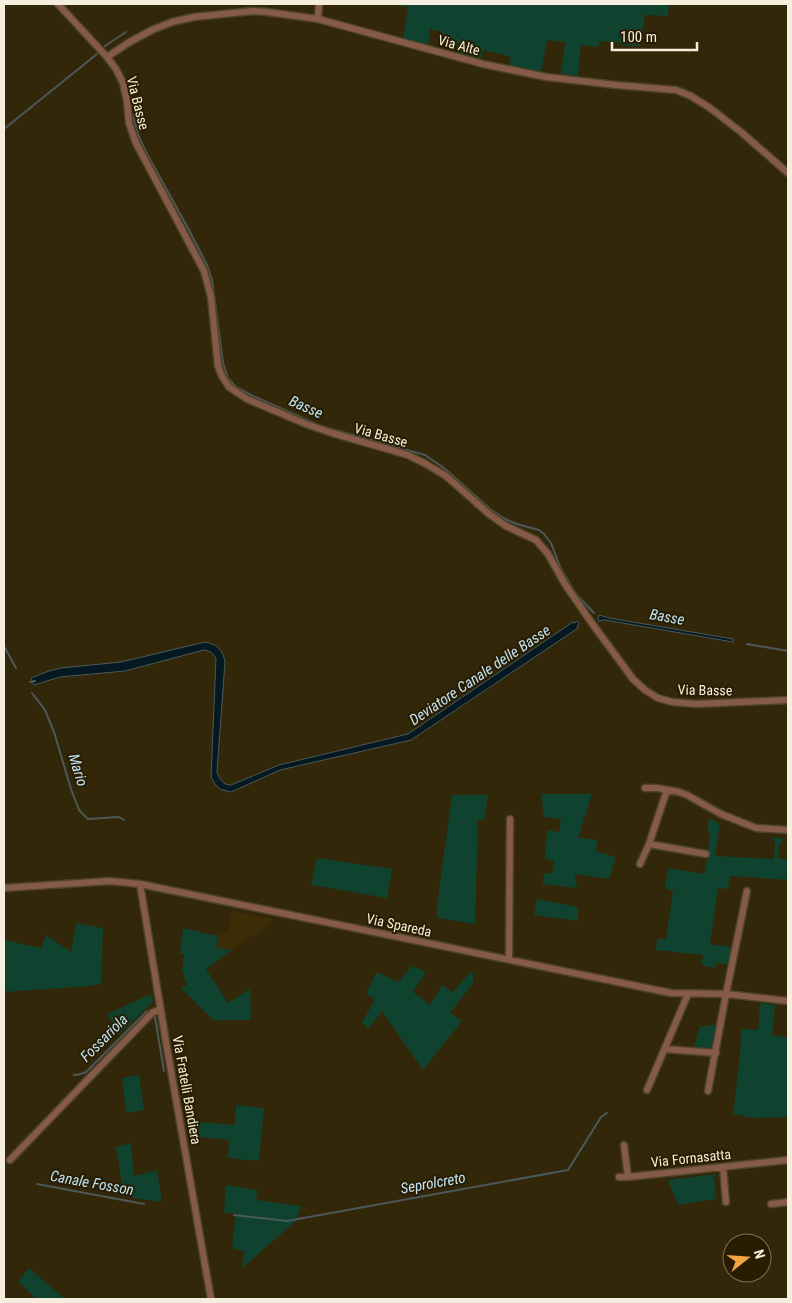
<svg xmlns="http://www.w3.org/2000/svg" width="792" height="1303" font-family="'Roboto Condensed',sans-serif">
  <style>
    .built { fill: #3d2d06 }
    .green { fill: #10432f }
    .water { fill: #041922; stroke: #4c595a }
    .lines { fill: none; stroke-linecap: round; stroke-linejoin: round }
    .stream { stroke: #4c595a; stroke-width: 2 }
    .minor-casing { stroke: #4e4327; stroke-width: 9 }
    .minor { stroke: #865a48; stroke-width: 6 }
    .labels { text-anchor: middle; stroke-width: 4; stroke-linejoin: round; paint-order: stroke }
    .street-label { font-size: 14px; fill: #f5eddd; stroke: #291d01 }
    .water-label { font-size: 15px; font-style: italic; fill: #c0e4f7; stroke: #291d01 }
  </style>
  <rect width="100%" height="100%" fill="#332709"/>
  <path class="built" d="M232,911L272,919L266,929L254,935L232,950L216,948L218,936L228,930Z"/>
  <path class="green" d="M391,4H669L668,16L645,15L640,46L619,45V42L600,41L598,47L581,45L578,76L561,74L565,42L547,40L541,73L509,66L511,57L484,50L480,60L457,54L461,45L440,39L442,32L430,29L428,47L403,40L408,7Z
    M541,794H592L578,838L598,840L595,851L616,857L609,879L575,874L577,888L542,884L545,873H552L554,861L545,859L547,830L559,832L561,819L544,817Z
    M452,795H488L484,821L478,819L475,924L437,918V906Z
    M709,818L720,824L715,856L774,859L775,843L772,837L784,839L779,845L778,858L788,860V880L730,876L728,889L718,888L710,944L736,948L730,964L716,963L715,968L701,965L703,955L656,950L657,939H666L673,891L665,888L668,868L705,874L710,833L707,832Z
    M317,858L392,869L387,898L311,885Z
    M537,899L578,907V921L534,915Z
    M76,923L103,928L101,984L90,986L4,992V940L41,948L46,935L71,952Z
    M183,928L218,936L216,948L232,950L206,969L228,1003L250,989L251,1020H213L181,988L187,985L182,970L184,954L180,953Z
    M412,966L426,972L413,992L430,1005L442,985L453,992L472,970L474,982L450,1013L462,1021L423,1070L382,1011L368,1029L362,1022L375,1000L366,993L377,972L398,982Z
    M151,994L153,1002L119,1034L107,1014Z
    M760,1003L775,1005L772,1035L788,1038V1117L754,1118L733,1114L740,1055L741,1029L758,1030Z
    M717,1025L713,1049L694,1048L700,1026Z
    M139,1075L144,1110L126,1113L122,1078Z
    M236,1105L264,1108L259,1161L228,1158L229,1140L188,1136L186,1121L235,1125Z
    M131,1143L134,1176L157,1170L162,1202L139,1199L124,1196L116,1147Z
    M718,1174L717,1176L714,1177L716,1199L678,1205L668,1180Z
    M226,1185L258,1190L256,1200L301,1206L296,1221L242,1268L244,1251L232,1248L236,1213H224Z
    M29,1268L65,1299H36L18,1281Z"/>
  <path class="water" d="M599,615L609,618L733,639V642L605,620L598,621Z
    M577,621L579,624L577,626L578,628L411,740L280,770L231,792L220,789L215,784L211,777L216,659C213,653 211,651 204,650L125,671L60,677L34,685L31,678L49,671L61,668L121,662L205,642C217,644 223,650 225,662L217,772C220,780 223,785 231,785L279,765L408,734L573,622L575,623Z"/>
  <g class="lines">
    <path class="stream" d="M105,46L126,32
      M133,115L139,137L147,154L189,230L207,265L212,280L223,363L228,378L236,387L251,395L316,424
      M4,129L97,54
      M321,426L425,455L444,468L490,509L505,519L517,524L539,530L544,534L551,543L561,569L576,594L594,613
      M747,644L788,651
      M4,646L16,668
      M30,682L35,681
      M32,693L45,710L54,732L71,789L79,810L88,819L119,817L124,820
      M155,1017L164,1071
      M74,1075L81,1074L86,1072L147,1011
      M37,1184L144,1204
      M234,1215L287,1221L568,1170L601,1117L607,1113"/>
    <defs>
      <path id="minor" d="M58,4L107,57L116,69L123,83L127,101L129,123L136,143L204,271L211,297L218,366L222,376L229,387L247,399L306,424L332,433L408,455L426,464L446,476L489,514L506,526L536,540L548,554L565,584L591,622L633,679L645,690L658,698L672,702L696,704L788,700
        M318,19L319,4
        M107,57L128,43L152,30L172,22L194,17L253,11L267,12L318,19L483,64L546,77L616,85L676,90L691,96L710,108L741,132L788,173
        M645,788H657L679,792L687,795L721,814L756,828L788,830
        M649,844L706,854
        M640,864L649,844L667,790
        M140,884L167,1048L211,1299
        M4,888L110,881L140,884L671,993L726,994L788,1001
        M509,959L510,819
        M665,1049L716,1053
        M647,1090L688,994
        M708,1091L726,994L747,891
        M624,1145L628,1177L788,1160
        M10,1160L152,1013L160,1009
        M723,1167L726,1202
        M619,1177H628
        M771,1204L788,1202"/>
    </defs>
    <use href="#minor" class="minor-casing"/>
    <use href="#minor" class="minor"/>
  </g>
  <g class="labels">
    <g class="street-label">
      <text transform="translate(459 45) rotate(15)" y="5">Via Alte</text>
      <text transform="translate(138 103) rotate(76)" y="5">Via Basse</text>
      <text transform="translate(381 435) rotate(16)" y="5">Via Basse</text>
      <text transform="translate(705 690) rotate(1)" y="5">Via Basse</text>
      <text transform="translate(399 925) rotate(12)" y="5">Via Spareda</text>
      <text transform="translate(187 1090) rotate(80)" y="5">Via Fratelli Bandiera</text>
      <text transform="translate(691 1158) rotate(-6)" y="5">Via Fornasatta</text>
    </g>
    <g class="water-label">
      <text transform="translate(306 407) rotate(24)" y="5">Basse</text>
      <text transform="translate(667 617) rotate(10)" y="5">Basse</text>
      <text transform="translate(480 675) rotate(-34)" y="5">Deviatore Canale delle Basse</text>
      <text transform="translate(78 770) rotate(73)" y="5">Mario</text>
      <text transform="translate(104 1038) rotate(-45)" y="5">Fossariola</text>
      <text transform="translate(92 1183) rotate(10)" y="5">Canale Fosson</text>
      <text transform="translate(433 1183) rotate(-10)" y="5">Seprolcreto</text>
    </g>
  </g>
  <rect width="792" height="1303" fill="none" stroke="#f5eddd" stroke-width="10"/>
  <g transform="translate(747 1258) rotate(73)"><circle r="24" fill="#291d01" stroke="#7b7059"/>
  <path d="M0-4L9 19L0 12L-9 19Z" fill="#f2a542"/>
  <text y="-8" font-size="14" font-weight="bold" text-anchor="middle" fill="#f5eddd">N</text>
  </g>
  <path d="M612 42v8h85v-8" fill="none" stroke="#f5eddd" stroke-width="2.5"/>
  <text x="620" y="42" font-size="15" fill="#f5eddd" stroke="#291d01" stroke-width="4" paint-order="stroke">100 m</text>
</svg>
